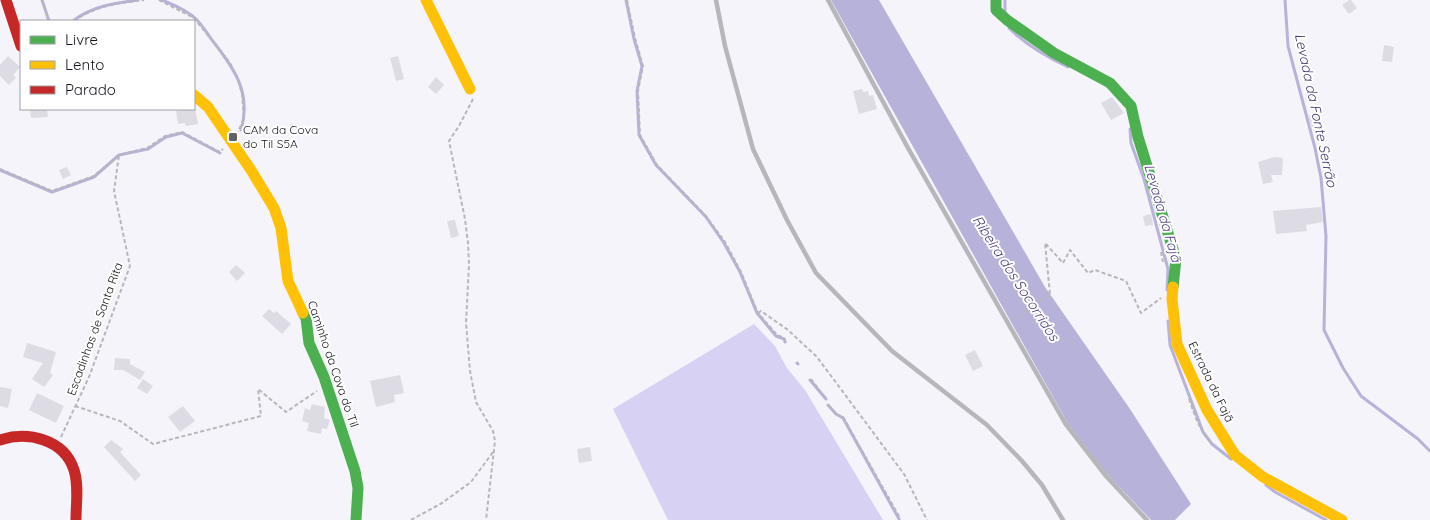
<svg xmlns="http://www.w3.org/2000/svg" width="1430" height="520" font-family="Quicksand,sans-serif">
  <style>
    .forest { fill: #d7d2f4 }
    .water { fill: #b7b2da }
    .lines { fill: none; stroke-linecap: round; stroke-linejoin: round }
    .stream { stroke: #b7b2da; stroke-width: 3 }
    .building { fill: #dddce5 }
    .path { stroke: #b7b7ba; stroke-width: 2; stroke-dasharray: 4 2.5; stroke-linecap: butt }
    .lane { stroke: #b7b6ba; stroke-width: 4.5 }
    .fast { stroke: #4caf50; stroke-width: 11 }
    .slow { stroke: #ffc107; stroke-width: 11 }
    .jam { stroke: #c62828; stroke-width: 11 }
    .poi-dot { fill: #626168; stroke: #fff; stroke-width: 2 }
    .labels { text-anchor: middle; stroke-width: 4; stroke-linejoin: round; paint-order: stroke }
    .poi-label { font-size: 12px; fill: #13121a; stroke: #fff; text-anchor: start }
    .street-label { font-size: 12px; fill: #13121a; stroke: #fff }
    .water-label { font-size: 14px; font-style: italic; fill: #47397c; stroke: #fff }
  </style>
  <rect width="100%" height="100%" fill="#f5f4fa"/>
  <path class="forest" d="M754,324L775,346L787,368L805,390L883,520H668L613,409Z"/>
  <path class="water" d="M831,0H879L1045,287L1130,409L1191,504L1175,520H1151L1107,474L1067,422Z"/>
  <g class="lines">
    <path class="stream" d="M42,0L49,21
      M162,0C172,4 188,11 196,19C202,25 207,33 212,40C234,68 252,93 241,130
      M626,0L634,39L642,66L637,91L639,135L656,165L706,217L724,243L740,272L757,313L776,336L784,339L785,342
      M1285,0L1288,46L1315,148L1321,178L1326,236L1324,330L1343,368L1361,396L1418,439L1430,451
      M1005,14V0
      M73,21C92,6 115,3 138,0
      M1009,28C1026,45 1047,57 1068,67
      M1130,129L1131,143L1144,179L1168,269L1167,290
      M0,170L52,192L94,177L119,155L148,149L166,137L182,133L220,153
      M1168,321L1170,345L1203,432L1212,444L1231,459
      M797,363L798,364
      M810,380L826,399
      M828,405L836,414L843,418L899,519
      M1266,485L1275,492L1326,520"/>
  </g>
  <path class="building" d="M1349,0H1351L1357,8L1349,14L1342,5Z
    M1384,45L1394,47L1392,62L1382,61Z
    M8,56L20,67L13,75L16,78L9,85L0,76V65Z
    M398,56L404,79L396,81L390,58Z
    M436,77L444,85L436,94L428,87Z
    M862,89L863,92L868,91L869,96L873,95L877,109L859,114L853,91Z
    M1112,97L1124,113L1111,120L1101,103Z
    M195,108L198,124L186,126L185,123L178,124L176,111Z
    M30,109H47L48,117L31,118Z
    M1318,114L1319,127H1310L1309,115Z
    M1274,157L1283,158L1282,175H1271L1273,182L1263,184L1258,162Z
    M67,167L71,175L63,179L59,170Z
    M1321,207L1323,222L1306,225L1307,231L1276,234L1273,211Z
    M1151,214L1153,225L1145,226L1143,216Z
    M455,220L459,236L451,238L447,221Z
    M236,265L245,273L237,281L229,272Z
    M269,309L274,313L276,311L291,324L282,334L262,316Z
    M27,343L56,352L50,373L53,375L44,387L32,379L43,363L23,357Z
    M975,350L983,366L973,371L965,355Z
    M115,358L130,359V364L145,372L140,380L123,370H114Z
    M400,375L404,393L394,395L395,402L376,407L370,381Z
    M143,379L153,386L147,394L137,388Z
    M0,387L12,389L8,408L0,406Z
    M37,393L64,406L56,423L29,410Z
    M312,404L325,407L324,418L330,420L327,429L322,428L321,434L307,431L309,423L302,421L305,408L310,410Z
    M183,406L195,421L180,432L168,417Z
    M111,440L123,449L120,452L141,475L135,481L104,447Z
    M590,447L592,461L579,463L577,449Z"/>
  <g class="lines">
    <path class="path" d="M42,0L49,21
      M159,0L194,18L230,63L237,77L242,94L244,118L238,132
      M627,0L635,38L643,66L638,91L640,135L657,165L706,216L725,242L741,272L758,313L777,335L784,338L786,342
      M74,21C95,6 119,3 144,0
      M473,99L459,126L449,141L465,219L468,243L469,265L466,323L470,371L476,402L493,431L495,441L486,520
      M0,169L52,191L94,176L119,155L147,148L165,136L182,132L220,152L223,149
      M1161,252L1163,262
      M758,313L761,311L788,330L817,357L904,474L927,520
      M1013,320L1050,294L1045,243L1063,263L1070,250L1088,273L1095,270L1126,281L1141,313L1161,298
      M797,362L798,364
      M811,379L826,399
      M1189,399C1195,416 1200,433 1214,445
      M828,405L836,414L843,417L900,518
      M75,406L120,421L153,444L261,416L258,389L286,412L317,391
      M61,437L89,377L130,266L114,191L119,155
      M411,520L442,503L471,482L493,452"/>
    <path class="lane" d="M716,0L725,46L753,149L787,220L816,273L892,351L987,425L1022,461L1042,485L1063,520
      M828,0L908,148L1065,423L1106,476L1147,520"/>
    <path class="fast" d="M996,0V10L1007,20L1054,53L1110,83L1131,106L1138,137L1176,259L1173,287
      M303,313L306,318L309,343L324,377L355,471L358,488L356,520"/>
    <path class="slow" d="M426,0L470,89
      M194,95L208,107L251,170L274,208L281,228L288,281L303,313
      M1173,287L1172,299L1177,344L1207,410L1235,455L1263,477L1342,520"/>
    <path class="jam" d="M6,0L21,46
      M0,440C28,431 64,439 74,470C79,485 76,504 76,520"/>
  </g>
  <rect class="poi-dot" x="228" y="132" width="10" height="10" rx="2.5"/>
  <g class="labels">
    <g class="poi-label">
      <text x="243" y="134">CAM da Cova<tspan x="243" dy="14">do Til S5A</tspan></text>
    </g>
    <g class="street-label">
      <text transform="translate(95 329) rotate(-70)" y="4">Escadinhas de Santa Rita</text>
      <text transform="translate(333 364) rotate(71)" y="4">Caminho da Cova do Til</text>
      <text transform="translate(1211 382) rotate(64)" y="4">Estrada da Fajã</text>
    </g>
    <g class="water-label">
      <text transform="translate(1316 110) rotate(78)" y="5">Levada da Fonte Serrão</text>
      <text transform="translate(1163 213) rotate(74)" y="5">Levada da Fajã</text>
      <text transform="translate(1016 278) rotate(57)" y="5">Ribeira dos Socorridos</text>
    </g>
  </g>
  <rect x="20" y="20" width="175" height="90" fill="#ffffff" stroke="#a1a0a3"/>
  <rect x="30" y="36" width="25" height="8" fill="#4caf50" stroke="#a1a0a3"/>
  <text x="65" y="45" font-size="15" fill="#13121a">Livre</text>
  <rect x="30" y="61" width="25" height="8" fill="#ffc107" stroke="#a1a0a3"/>
  <text x="65" y="70" font-size="15" fill="#13121a">Lento</text>
  <rect x="30" y="86" width="25" height="8" fill="#c62828" stroke="#a1a0a3"/>
  <text x="65" y="95" font-size="15" fill="#13121a">Parado</text>
</svg>
